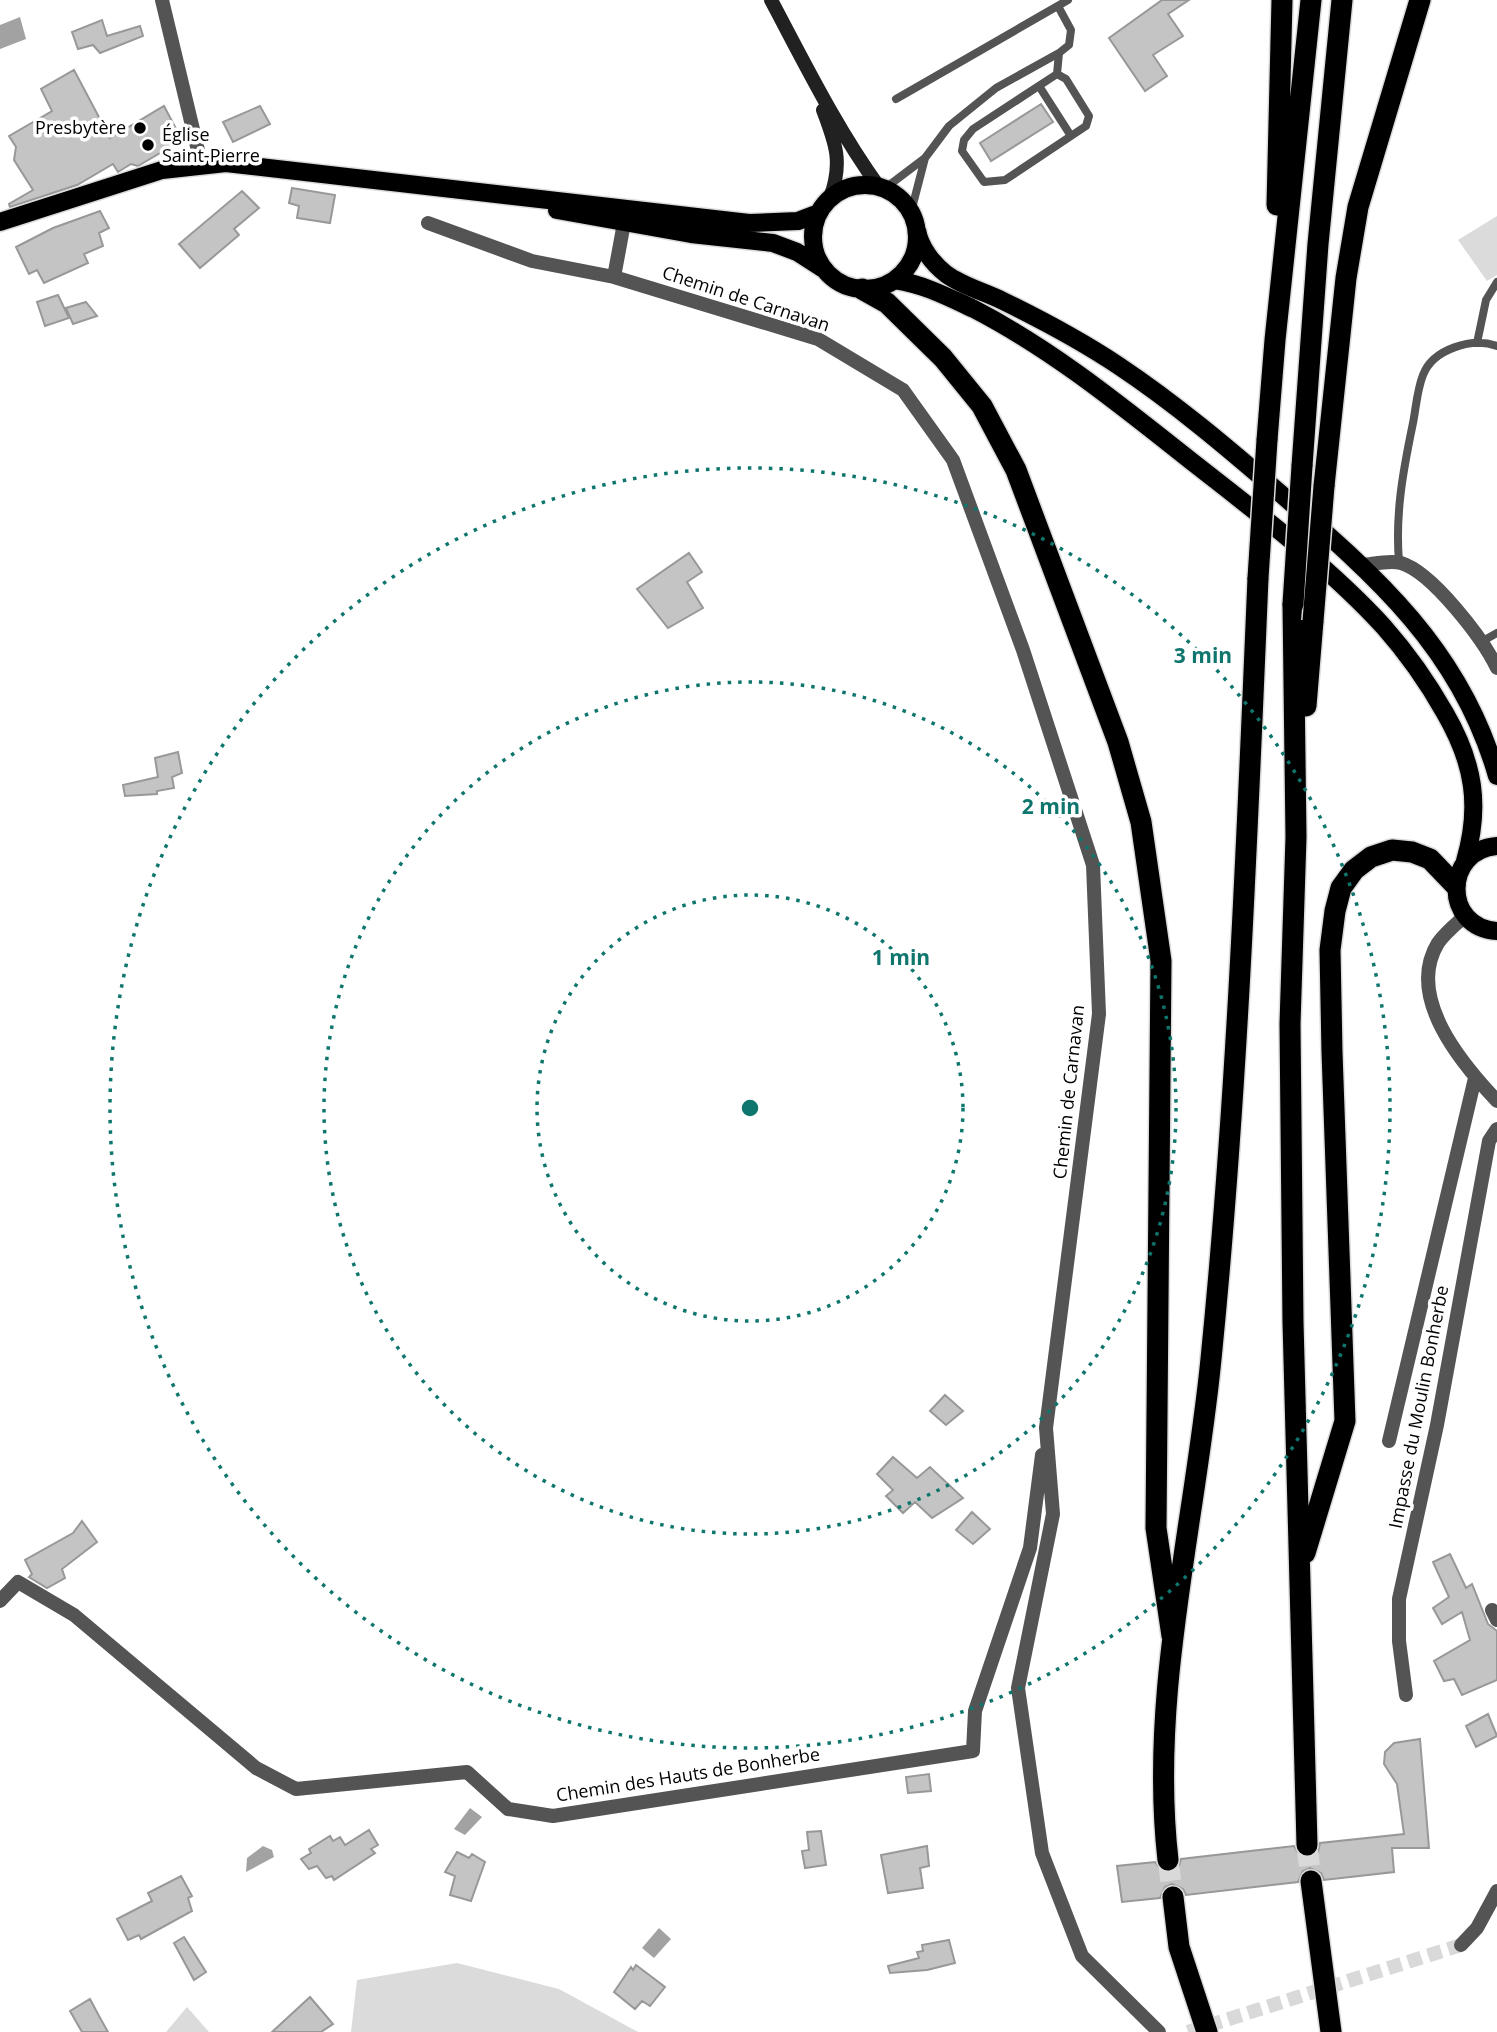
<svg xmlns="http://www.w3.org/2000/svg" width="1497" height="2032" font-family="'Open Sans',sans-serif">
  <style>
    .green { fill: #dbdbdb }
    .water { fill: #a2a2a2 }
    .building { fill: #c4c4c4; stroke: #989898; stroke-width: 2 }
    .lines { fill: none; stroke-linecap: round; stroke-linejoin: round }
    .street-tunnel { stroke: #d9d9d9; stroke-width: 14; stroke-dasharray: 14 7; stroke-linecap: butt }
    .highway-tunnel { stroke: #d9d9d9; stroke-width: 21; stroke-dasharray: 21 10; stroke-linecap: butt }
    .primary-casing { stroke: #dbdbdb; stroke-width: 21 }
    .highway-casing { stroke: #dbdbdb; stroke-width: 24 }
    .lane { stroke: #545454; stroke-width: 8 }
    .street { stroke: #545454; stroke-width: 14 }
    .secondary { stroke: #212121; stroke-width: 14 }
    .primary { stroke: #000; stroke-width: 18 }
    .highway { stroke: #000; stroke-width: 21 }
    .highway-bridge-casing { stroke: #dbdbdb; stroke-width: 24; stroke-linecap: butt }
    .highway-bridge { stroke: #000; stroke-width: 21 }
    .ring { fill: none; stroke: #0f766e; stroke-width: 3.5; stroke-dasharray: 3.5 7 }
    .poi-dot { fill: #000; stroke: #fff; stroke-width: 2.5 }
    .labels { text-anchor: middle; stroke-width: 7; stroke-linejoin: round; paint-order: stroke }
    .poi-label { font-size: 18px; fill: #000; stroke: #fff; text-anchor: end }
    .street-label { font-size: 18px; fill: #000; stroke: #fff }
    .centre { fill: #0f766e; stroke: #fff; stroke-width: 3.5 }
    .ring-label { font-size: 21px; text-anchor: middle; font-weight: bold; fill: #0f766e; stroke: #fff; stroke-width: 7; stroke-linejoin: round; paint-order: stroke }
  </style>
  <rect width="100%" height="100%" fill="#fff"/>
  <path class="green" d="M1497,216V275L1487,281L1458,240Z
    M457,1963L559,1989L638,2032H351L357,1980Z
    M187,2007L209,2032H166Z"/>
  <path class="water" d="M20,17L26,39L0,49V25Z
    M470,1808L482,1817L465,1835L454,1829Z
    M263,1846L272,1850L274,1857L246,1872L247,1858Z
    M659,1928L671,1939L654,1958L642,1948Z"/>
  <path class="building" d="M1162,0H1189L1168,14L1183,36L1153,55L1167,76L1145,91L1109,38Z
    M102,20L107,36L140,26L143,36L100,53L93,45L78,49L72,32Z
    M74,70L110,138L164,106L182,140L138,166L131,164L118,172L113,164L77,185L10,207L9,204L33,190L14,160L16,147L9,136L52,111L41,89Z
    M1041,104L1053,122L991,161L980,143Z
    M260,106L270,124L233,142L223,122Z
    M292,188L335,195L330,223L297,218L299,206L289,203Z
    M242,191L259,208L234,229L239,235L200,268L179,244Z
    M100,211L109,228L99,233L103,246L84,254L88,263L44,283L37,270L29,274L16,247L53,228Z
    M58,295L69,318L45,326L37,302Z
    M86,302L97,316L73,324L66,308Z
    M689,553L702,572L687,582L703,608L668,628L637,589Z
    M178,752L182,773L172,777L174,788L157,791V794L125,796L123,785L158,777L155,758Z
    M945,1395L963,1411L946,1425L930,1411Z
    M893,1457L917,1478L930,1467L963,1498L932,1518L915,1502L903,1513L886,1496L893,1490L877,1474Z
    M972,1512L990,1529L973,1544L956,1530Z
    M82,1521L97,1542L62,1569L65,1578L47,1588L29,1577L32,1574L25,1560L73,1533Z
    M1450,1554L1466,1588L1472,1584L1488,1624L1497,1631V1680L1462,1695L1454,1679L1444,1681L1434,1661L1470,1640L1462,1612L1442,1624L1433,1608L1449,1597L1433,1562Z
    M1488,1714L1497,1736L1476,1747L1466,1726Z
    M1420,1739L1429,1848H1392L1394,1872L1324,1880L1321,1873L1310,1868L1303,1871L1298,1882L1186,1895L1183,1889L1172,1884L1165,1887L1160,1898L1122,1902L1117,1866L1155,1862L1162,1871L1170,1873L1179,1866L1181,1859L1294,1846L1300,1856L1308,1858L1318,1852L1320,1843L1404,1834L1397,1784L1384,1764L1385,1752L1394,1743Z
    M929,1774L931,1791L908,1793L906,1777Z
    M369,1830L378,1845L371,1849L375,1853L334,1880L332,1876L326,1878L317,1866L309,1869L301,1859L311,1853L309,1849L330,1836L333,1841L340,1837L345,1845Z
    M821,1831L826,1865L805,1868L802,1851L809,1850L807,1832Z
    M927,1846L929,1866L920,1868L923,1888L888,1893L881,1855Z
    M457,1852L469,1858L472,1854L485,1862L471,1901L450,1895L455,1876L445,1872Z
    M181,1876L192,1896L188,1898L192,1911L141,1939L139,1935L128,1940L117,1919L152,1901L148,1893Z
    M184,1937L206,1972L194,1980L174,1943Z
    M949,1940L955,1963L927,1970L890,1973L888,1966L919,1958L917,1952L923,1951L922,1945Z
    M636,1965L665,1987L650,2006L642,2001L635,2009L614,1992L631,1967L633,1970Z
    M310,1997L333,2024L321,2032H272Z
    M90,1999L99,2016L108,2032H82L70,2011Z"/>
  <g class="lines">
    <path class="street-tunnel" d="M1188,2032L1461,1945"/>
    <path class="highway-tunnel" d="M1307,1845L1311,1881
      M1168,1860L1173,1897"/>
    <defs>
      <path id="primary" d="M813 237a52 52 0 1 1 104 0a52 52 0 1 1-104 0Z
        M557,210L691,234L773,243L797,252L825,270
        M0,222L162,170L226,163L749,223L798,221L819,213
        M917,230C920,247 932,263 946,274C962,286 985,292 1003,301C1042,320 1083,342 1119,366C1176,404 1229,449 1281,494C1377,577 1461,650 1497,776
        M895,280C923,284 948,297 974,309C1055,351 1124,408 1195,464C1260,515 1328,566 1384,627C1407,653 1428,683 1445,713C1474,763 1481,806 1465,861
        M1497,846C1443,850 1443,928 1497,931"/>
      <path id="highway" d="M1277,205L1282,0
        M862,289L887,303L943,358L982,406L1016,470L1118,742L1141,822L1161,961L1156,1528L1172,1636
        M1267,440L1275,340L1311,0
        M1302,466L1318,244L1342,0
        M1324,486L1346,278L1358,207L1420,0
        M1293,604L1296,837L1290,1024L1293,1322L1307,1845
        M1306,706L1313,621
        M1305,1553L1345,1421L1332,1052L1330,950L1335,911L1341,888L1354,870L1371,857L1392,850L1412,852L1430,859L1455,885
        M1168,1860C1149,1694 1195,1524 1211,1359C1237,1099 1247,839 1258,578
        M1311,1881L1331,2032
        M1173,1897L1179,1947L1207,2032"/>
    </defs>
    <use href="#primary" class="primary-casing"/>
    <use href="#highway" class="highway-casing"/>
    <path class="lane" d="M1057,74L1066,79L1089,116L1086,126L1005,180L984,182L962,151L964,140L973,129Z
      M1057,74L1059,53L1069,45L1071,30L1059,8
      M1039,86L1071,136
      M896,99L1068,0
      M884,189L925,158L949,126L996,88L1059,53
      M911,212L925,158
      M1477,343L1486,300L1497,282
      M1399,562C1395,514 1403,471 1413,423C1416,408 1417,390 1423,375C1433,349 1472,337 1497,346
      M1481,642L1497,633"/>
    <path class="street" d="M162,0L201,163
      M428,223L532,261L614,277
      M624,223L614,277L818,339L903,390L953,460L1023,650L1093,865L1099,1014L1046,1428L1053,1514L1018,1688L1042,1853L1082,1956L1159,2032
      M1363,565C1374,564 1390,560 1401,563C1432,572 1483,639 1497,668
      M1465,916C1456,924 1445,933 1438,943C1405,997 1462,1064 1497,1101
      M1389,1441L1475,1078
      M0,1601L18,1582L74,1615L256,1768L296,1789L467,1772L508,1809L553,1816L973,1751L975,1711L1030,1548L1042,1455
      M1492,1610L1497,1620
      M1406,1695L1399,1641V1599L1437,1425L1489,1141L1497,1129
      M1461,1945L1477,1928L1497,1891"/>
    <path class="secondary" d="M771,0C805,64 837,129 879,187
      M823,110C836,144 843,163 830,198"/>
    <use href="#primary" class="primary"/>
    <use href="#highway" class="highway"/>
    <defs>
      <path id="highway-bridge" d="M1258,578L1267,440
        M1293,604L1302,466
        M1313,621L1324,486"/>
    </defs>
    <use href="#highway-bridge" class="highway-bridge-casing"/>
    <use href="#highway-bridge" class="highway-bridge"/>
  </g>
  <g class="ring">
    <circle cx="750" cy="1108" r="213"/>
    <circle cx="750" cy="1108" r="426"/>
    <circle cx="750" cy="1108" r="640"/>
  </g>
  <g class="poi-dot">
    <circle cx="140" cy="128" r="7"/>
    <circle cx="148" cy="145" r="7"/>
  </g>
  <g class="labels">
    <g class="poi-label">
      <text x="126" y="134">Presbytère</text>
      <text x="162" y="141" text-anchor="start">Église<tspan x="162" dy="21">Saint-Pierre</tspan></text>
    </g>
    <g class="street-label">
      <text transform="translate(746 299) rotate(18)" y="6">Chemin de Carnavan</text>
      <text transform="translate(1069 1092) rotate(-84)" y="6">Chemin de Carnavan</text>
      <text transform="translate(1419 1407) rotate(-79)" y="6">Impasse du Moulin Bonherbe</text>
      <text transform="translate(688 1775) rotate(-9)" y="6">Chemin des Hauts de Bonherbe</text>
    </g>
  </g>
  <circle cx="750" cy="1108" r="10" class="centre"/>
  <g class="ring-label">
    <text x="1203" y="663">3 min</text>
    <text x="1051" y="814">2 min</text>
    <text x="901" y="965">1 min</text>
  </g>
</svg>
